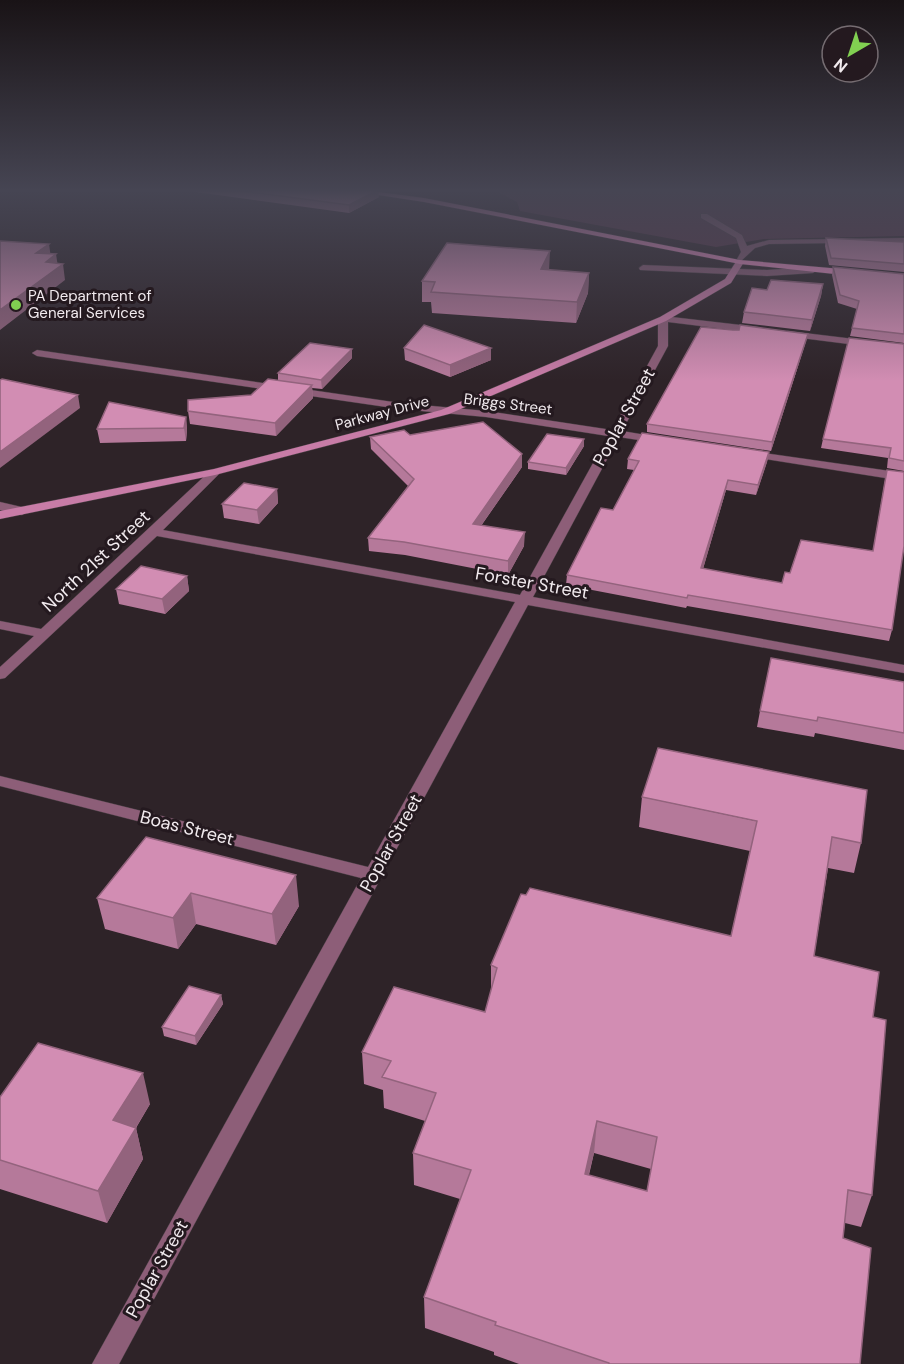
<svg xmlns="http://www.w3.org/2000/svg" width="904" height="1364" font-family="'DM Sans',sans-serif">
  <style>
    .green { fill: #593549 }
    .lines { fill: none; stroke-linecap: round; stroke-linejoin: round }
    .street-casing { stroke: #493f44; stroke-width: 1 }
    .secondary-casing { stroke: #493f44; stroke-width: 1 }
    .primary-casing { stroke: #493f44; stroke-width: 1 }
    .street { fill: #8d5e78; fill-rule: evenodd }
    .secondary { fill: #c87ca7; fill-rule: evenodd }
    .primary { fill: #f594cb; fill-rule: evenodd }
    .wall { fill: #b5799a; fill-rule: evenodd }
    .shaded-wall { fill: #93637d }
    .building { fill: #d28db3; stroke: #93637d; stroke-width: 1.5; fill-rule: evenodd }
    .poi-dot { fill: #81d051; stroke: #24191f; stroke-width: 2 }
    .labels { text-anchor: middle; stroke-width: 6; stroke-linejoin: round; paint-order: stroke }
    .far-poi-label { font-size: 15px; fill: #f1eaee; stroke: #24191f; text-anchor: start }
    .far-street-label { font-size: 15px; fill: #f1eaee; stroke: #24191f }
    .street-label { font-size: 18px; fill: #f1eaee; stroke: #24191f }
  </style>
  <rect width="100%" height="100%" fill="#2e2328"/>
  <path class="green" d="M494,190H904V236L764,239L716,247L520,211L517,202Z"/>
  <g class="lines">
    <defs>
      <path id="street" d="M701,214H707L742,235L747,246L769,240L904,238V242L769,244L755,248L741,261L737,259L741,252L736,238L701,218Z
        M643,265L767,270L813,267L817,270L813,273L767,276L640,270L639,268Z
        M663,316L758,327L763,330L758,333L668,322V346L622,431L658,437L664,440L658,443L619,437L533,597L904,665V673L528,605L119,1364H92L361,878L0,786V776L368,867L515,602L157,536L5,678L0,679V667L34,636L0,629V621L41,629L211,470H219V474L163,530L520,595L608,436L486,417L400,409L37,356L32,353L37,350L400,403L486,411L612,430L658,346V319Z
        M788,331L904,345V351L785,336L783,334Z
        M750,451L904,473V481L746,456V452Z
        M0,502L26,508L28,511L22,515L0,510Z"/>
      <path id="secondary" d="M737,260L744,262L731,283L666,321L449,414L215,475L0,519V511L214,469L441,410L660,317L725,279Z"/>
      <path id="primary" d="M346,190H363L424,198L740,260L853,270L857,273L853,276L740,264L424,202Z"/>
    </defs>
    <use href="#street" class="street-casing"/>
    <use href="#secondary" class="secondary-casing"/>
    <use href="#primary" class="primary-casing"/>
    <use href="#street" class="street"/>
    <use href="#secondary" class="secondary"/>
    <use href="#primary" class="primary"/>
  </g>
  <path class="wall" d="M181,190H378L379,197L349,213Z
    M826,238L904,242V272L829,265L825,246Z
    M833,267L904,274V343L850,336L857,309L838,303L832,275Z
    M549,270L589,273L588,293L576,323L432,313L431,302H422V281Z
    M823,284L821,296L810,331L742,323L744,312L767,290Z
    M806,341L771,451L647,432V424Z
    M904,344V471L887,468L888,458L821,448L823,439Z
    M404,348H491V360L450,377L405,360Z
    M352,358L322,389L312,388L313,398L276,436L190,424L188,411L251,395L278,381V373Z
    M186,417L187,430L186,441L100,443L97,429Z
    M410,435L522,467L481,526L524,546L508,575L405,555L369,551L368,538L408,486L371,449L370,437Z
    M584,439V446L566,475L528,469V462Z
    M769,452L767,462L756,495L726,490L703,569L782,583L790,573L873,551L885,480L904,472V551H903L892,630L889,641L687,606L686,608L566,585L567,575L613,510L634,470L627,469L628,459Z
    M277,489L278,503L259,524L224,518L222,504Z
    M187,576L189,591L165,614L119,604L116,589Z
    M904,682V750L815,733L814,737L757,727L760,711Z
    M642,797L861,843L854,873L828,868L814,956L873,1017L872,1195L861,1227L845,1223L843,1238L860,1364H519L494,1355V1352L425,1328L424,1297L460,1199L414,1185L413,1153L425,1121L384,1108L383,1090L364,1084L362,1052L485,1012L491,990V965L731,936L750,851L639,827ZM594,1153L651,1169L647,1191L589,1175Z
    M146,837L299,906L276,945L196,924L178,949L105,929L97,898Z
    M221,995L223,1004L196,1045L164,1036L162,1027Z
    M0,1097L150,1104L136,1128L143,1159L107,1223L0,1189Z"/>
  <path class="shaded-wall" d="M378,190L379,197L349,213V205Z
    M49,244L51,258L56,254L58,267L63,264L65,280L0,330V310L36,253Z
    M550,251L549,271L541,269Z
    M589,273L588,293L576,323L577,302Z
    M823,284L821,296L810,331L812,320Z
    M808,334L806,341L771,451L772,442Z
    M491,348V360L450,377V365Z
    M352,349V358L322,389L321,380Z
    M312,385L313,398L276,436L275,423Z
    M78,395L80,408L0,468V452Z
    M186,417L187,430L186,441L184,428Z
    M584,439V446L566,475V468Z
    M769,452L767,462L756,495L758,485Z
    M522,454V467L473,537V524Z
    M728,480L726,490L700,579L701,568Z
    M277,489L278,503L259,524L257,510Z
    M525,532L524,546L508,575V561Z
    M187,576L189,591L165,614L162,599Z
    M296,875L299,906L276,945L272,914Z
    M191,893L196,924L178,949L173,918Z
    M221,995L223,1004L196,1045L195,1036Z
    M143,1073L150,1104L121,1152L113,1120Z
    M597,1121L594,1153L581,1205L585,1174Z
    M136,1128L143,1159L107,1223L98,1191Z"/>
  <path class="building" d="M234,190H378L349,205Z
    M826,238L904,242V264L831,258Z
    M0,241L49,244L36,253L56,254L46,262L63,264L0,310Z
    M447,243L550,251L541,269L589,273L577,302L431,292L435,282L422,281Z
    M833,267L904,274V334L852,328L859,301L840,295Z
    M771,280L823,284L812,320L744,312L752,288L767,290Z
    M424,325L491,348L450,365L404,348Z
    M740,325L808,334L772,442L647,424L701,327L733,330H739Z
    M849,338L904,344V461L889,458L891,448L823,439Z
    M310,343L352,349L321,380L278,373Z
    M2,379L78,395L0,452V380Z
    M268,379L312,385L275,423L188,411V400L251,395Z
    M109,402L186,417L184,428L97,429Z
    M483,422L522,454L473,524L525,532L508,561L404,542L368,538L414,479L370,437L404,430L410,435Z
    M642,433L769,452L758,485L728,480L701,568L782,583L785,572L790,573L801,540L873,551L887,470L904,472V546L892,630L688,595L687,598L567,575L601,508L613,510L639,461L628,459Z
    M547,434L584,439L566,468L528,462Z
    M244,483L277,489L257,510L222,504Z
    M141,566L187,576L162,599L116,589Z
    M771,658L904,682V733L818,717L817,721L760,711Z
    M658,748L867,790L861,843L832,837L814,956L879,972L873,1017L886,1020L872,1195L848,1190L843,1238L871,1248L860,1364H609V1363L495,1325L496,1322L424,1297L471,1170L413,1153L436,1093L382,1077L391,1061L362,1052L394,987L485,1012L497,968L491,965L521,894L526,895L530,888L731,936L757,821L642,797ZM597,1121L657,1137L647,1191L585,1174Z
    M146,837L296,875L272,914L191,893L173,918L97,898Z
    M189,986L221,995L195,1036L162,1027Z
    M38,1043L143,1073L113,1120L136,1128L98,1191L0,1160V1097Z"/>
  <linearGradient id="sky" x2="0" y2="1"><stop stop-color="#191316"/><stop offset="0.5" stop-color="#464553"/><stop offset="1" stop-color="#464553" stop-opacity="0"/></linearGradient>
  <rect width="904" height="381" fill="url(#sky)"/>
  <circle class="poi-dot" cx="16" cy="305" r="6"/>
  <g class="labels">
    <g class="far-poi-label">
      <text x="28" y="301">PA Department of<tspan x="28" dy="17">General Services</tspan></text>
    </g>
    <g class="far-street-label">
      <text transform="translate(508 404) rotate(7)" y="5">Briggs Street</text>
      <text transform="translate(382 413) rotate(-15)" y="5">Parkway Drive</text>
    </g>
    <g class="street-label">
      <text transform="translate(624 417) rotate(-61)" y="6">Poplar Street</text>
      <text transform="translate(96 561) rotate(-43)" y="6">North 21st Street</text>
      <text transform="translate(532 583) rotate(10)" y="6">Forster Street</text>
      <text transform="translate(187 828) rotate(14)" y="6">Boas Street</text>
      <text transform="translate(391 843) rotate(-61)" y="6">Poplar Street</text>
      <text transform="translate(157 1269) rotate(-61)" y="6">Poplar Street</text>
    </g>
  </g>
  <g transform="translate(850 54) rotate(219)"><circle r="28" fill="#24191f" stroke="#766d72" stroke-width="1.5"/>
  <path d="M0-4.5L10 22L0 15L-10 22Z" fill="#81d051"/>
  <text y="-9" font-size="16" font-weight="bold" text-anchor="middle" fill="#f1eaee">N</text>
  </g>
</svg>
